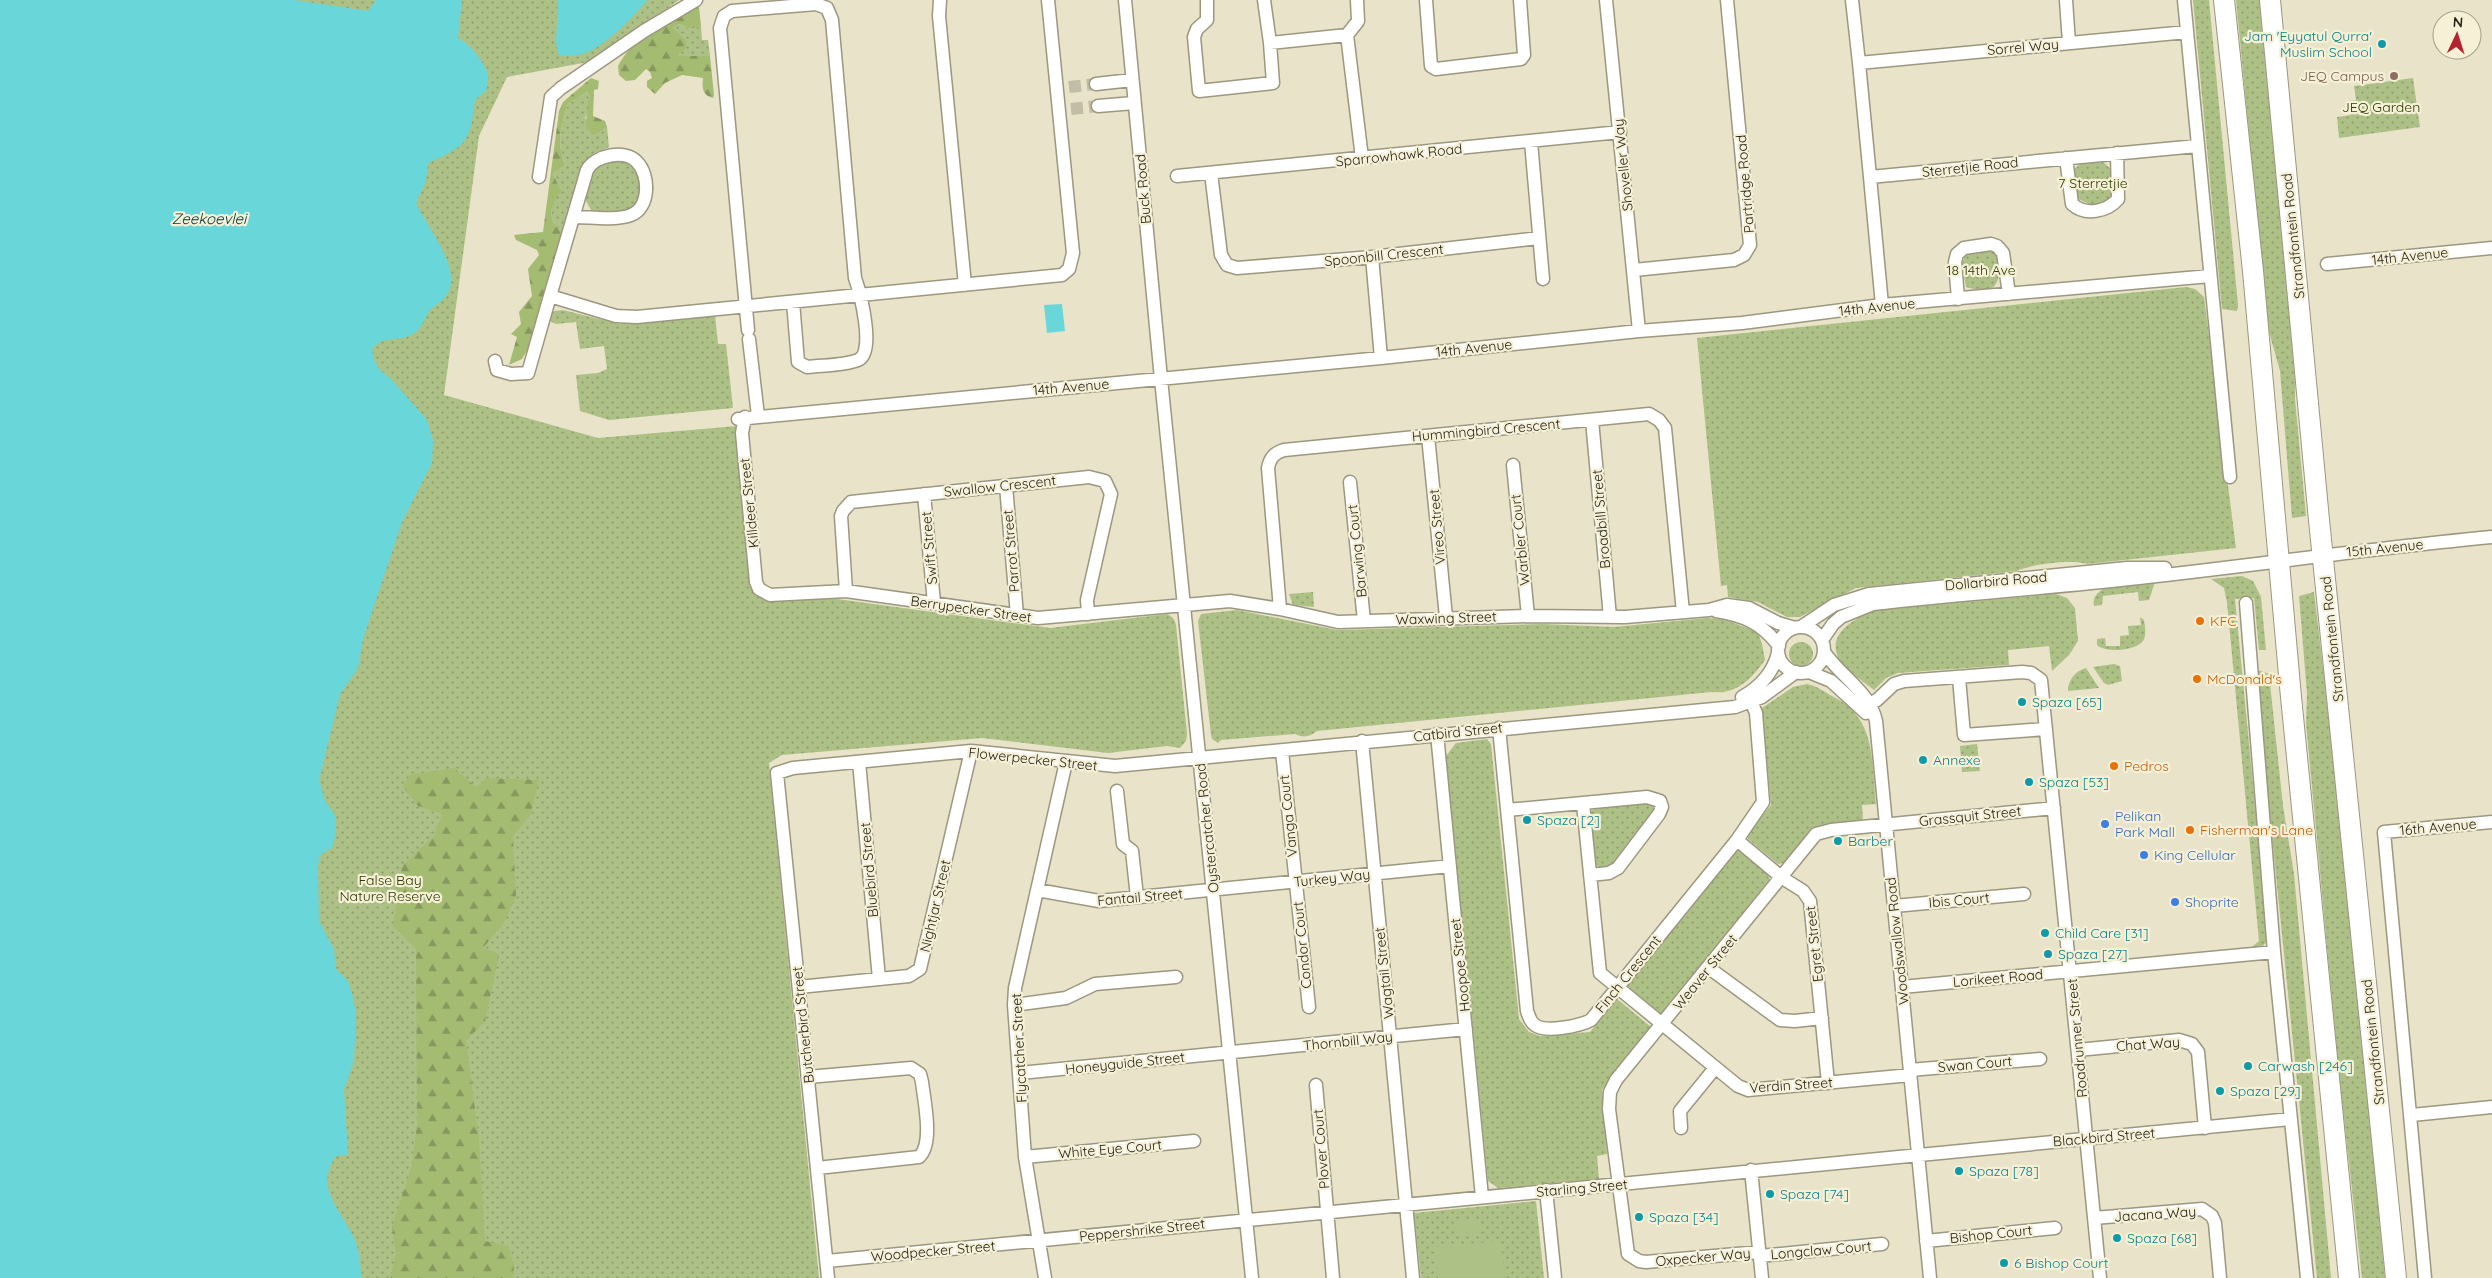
<svg xmlns="http://www.w3.org/2000/svg" width="2492" height="1278" font-family="Quicksand,sans-serif">
  <style>
    .green { fill: url(#green-dots) }
    .forest { fill: url(#forest-firs) }
    .pitch { fill: #adc186 }
    .water { fill: #69d6da }
    .lines { fill: none; stroke-linecap: round; stroke-linejoin: round }
    .street-tunnel { stroke: #c1bda6; stroke-width: 12; stroke-dasharray: 12 6; stroke-linecap: butt }
    .street-casing { stroke: #9c977f; stroke-width: 15 }
    .primary-casing { stroke: #9c977f; stroke-width: 22 }
    .street { stroke: #fff; stroke-width: 12 }
    .primary { stroke: #fff; stroke-width: 20 }
    .culture-dot { fill: #0f9aa8; stroke: #f5f0d6; stroke-width: 2 }
    .education-dot { fill: #8d6e63; stroke: #f5f0d6; stroke-width: 2 }
    .food-dot { fill: #e8710a; stroke: #f5f0d6; stroke-width: 2 }
    .shop-dot { fill: #3f7fe0; stroke: #f5f0d6; stroke-width: 2 }
    .labels { text-anchor: middle; stroke-width: 4.5; stroke-linejoin: round; paint-order: stroke }
    .culture-label { font-size: 14px; fill: #0d838f; stroke: #f5f0d6; text-anchor: start }
    .street-label { font-size: 14px; fill: #27251c; stroke: #f5f0d6 }
    .education-label { font-size: 14px; fill: #785e54; stroke: #f5f0d6; text-anchor: end }
    .park-label { font-size: 14px; fill: #2e3c04; stroke: #f5f0d6 }
    .food-label { font-size: 14px; fill: #c56008; stroke: #f5f0d6; text-anchor: start }
    .shop-label { font-size: 14px; fill: #366cbe; stroke: #f5f0d6; text-anchor: start }
    .water-label { font-size: 15px; font-style: italic; fill: #003638; stroke: #f5f0d6 }
  </style>
  <defs>
    <pattern id="green-dots" width="8" height="8" patternUnits="userSpaceOnUse" patternTransform="scale(1.25)"><rect width="8" height="8" fill="#adc186"/><path d="M2 2h.1M6 6h.1" fill="none" stroke="#8d9d6d" stroke-width="1.8" stroke-linecap="round"/></pattern>
    <pattern id="forest-firs" width="22" height="20" patternUnits="userSpaceOnUse" patternTransform="scale(1.25)"><rect width="22" height="20" fill="#a4bb72"/><path d="M5 1l3.5 6h-7zM16 11l3.5 6h-7z" fill="#86985d"/></pattern>
  </defs>
  <rect width="100%" height="100%" fill="#e8e3c9"/>
  <path class="green" d="M0,0H679L594,61L507,77L479,136L444,395L598,438L737,426L752,589L759,597L769,602L830,598L1050,628L1167,614C1177,618 1176,626 1177,635L1187,734L1186,741L1180,748L1167,746L1108,753L982,738L782,755L769,763L819,1278H0Z
    M2193,0H2209L2238,305L2237,311L2222,309Z
    M2236,0H2261L2296,353L2295,399L2306,516L2292,518L2280,371L2268,328Z
    M679,24L691,29L701,26L702,40H708L710,56L680,57L673,28Z
    M2413,78L2420,127L2339,138L2337,117L2351,115L2349,101L2356,100L2354,86Z
    M587,92L590,97L587,101L589,110L585,118L596,135L607,127L609,147L593,154L583,165L563,233C547,220 549,206 560,190L553,174L565,165C556,140 561,128 568,104Z
    M624,161C640,166 642,187 639,201L628,212H599L591,210L585,199C593,171 592,162 624,161Z
    M2103,162L2111,169L2114,194L2109,201L2091,205L2076,198L2072,171L2080,164Z
    M1993,250L1998,254C2001,282 1999,297 1966,287L1962,265L1965,255L1970,252Z
    M2186,287L2195,289L2204,297L2236,548L2087,564C2071,559 2032,564 2017,571L1856,588L1800,617H1787L1758,602L1728,597L1727,585L1721,586L1697,338Z
    M563,310L619,324L715,315L718,344H726L733,408L609,420L580,411L576,375L598,373L607,369L604,346L580,349L576,322L556,324L550,321L549,315L554,311Z
    M2242,576L2253,581L2261,597L2266,650H2259L2254,598L2235,599L2268,940L2263,946L2253,949V946L2259,941L2227,602L2224,588L2211,579Z
    M2155,582L2149,600L2139,601L2138,592L2103,596L2102,605L2094,606C2092,596 2099,591 2107,587Z
    M1313,592L1314,607L1293,605L1289,594Z
    M2314,592L2336,776L2385,1278H2362L2339,1074L2306,723L2307,694L2299,596Z
    M2056,594L2067,598L2075,608L2078,641L2069,655L2052,671L2049,646L2008,650L2009,665L1898,673L1886,678L1874,690C1865,683 1844,668 1839,659C1825,633 1857,617 1876,610Z
    M1237,610L1337,630L1542,624L1614,627L1707,618L1723,619L1758,632L1762,644L1765,660C1751,679 1737,695 1711,692L1317,731C1310,737 1303,738 1295,734L1221,740L1218,743L1212,739L1211,735L1198,621L1201,614Z
    M2140,617L2144,620C2145,627 2147,637 2142,642C2134,651 2105,653 2097,645V639L2105,638L2106,646H2120V636L2129,635L2128,626L2141,625Z
    M1789 654a12 12 0 1 1 24 0a12 12 0 1 1-24 0Z
    M2114,664L2120,666L2122,681L2108,685L2104,683L2093,667Z
    M2086,668L2099,688L2068,691C2068,680 2075,671 2086,668Z
    M2255,669L2269,674L2283,806L2294,874L2331,1278H2317Z
    M1807,684C1817,686 1823,691 1832,696C1877,718 1871,760 1876,804L1862,805L1863,821L1819,826L1810,832L1784,863L1778,864L1748,839L1749,832L1771,805L1762,708L1793,687Z
    M1487,739L1491,744L1519,1019L1529,1032L1540,1036L1590,1032L1617,999L1651,1027L1602,1090L1607,1154L1597,1156L1599,1179L1498,1188L1488,1181L1446,756L1456,743Z
    M1977,744L1980,771L1962,772L1960,746Z
    M1652,803L1656,810L1611,865L1603,869L1594,864L1589,816L1591,811L1597,808Z
    M1737,847L1766,872L1770,880L1660,1016L1627,986Z
    M1536,1201L1544,1278H1421L1414,1213Z"/>
  <path class="forest" d="M699,7L701,26L691,29L679,24L673,28L686,41V48L679,54L680,56H710L714,95L713,98C702,95 702,88 703,78L682,75L665,83L655,94L647,87V81L652,78L650,72L646,69L635,80L626,81L619,75L618,66C630,42 671,9 699,7Z
    M591,78L599,81L598,89L594,90L593,116L605,121L607,127L596,135L586,129C585,118 589,111 587,101L590,97L587,92L568,104C561,128 556,140 565,165L553,174L561,191C549,206 547,220 563,233L531,344L522,359L509,365L517,337L511,334L521,324L519,312L532,296L528,269L539,255L537,250L516,240L514,235L543,232L559,111L563,102Z
    M454,768L476,787L486,778L539,780L530,816L513,836L516,896L504,923L483,948L499,954L485,1022L466,1040L479,1139L485,1241L508,1246L514,1265L513,1278H390L396,1255L392,1226L412,1165L417,1125L416,949L393,926L402,866L433,837L442,814L418,806L403,787L409,775Z"/>
  <path class="pitch" d="M1479,1219L1480,1233L1455,1235L1454,1222Z
    M1501,1241L1505,1278H1438L1435,1247Z"/>
  <path class="water" d="M0,0H294L368,11L376,0H462L458,38C470,44 484,61 488,75C489,80 487,86 486,91L475,100C470,142 467,146 428,163L426,181L416,203C426,225 460,266 449,291C443,303 433,305 428,313C423,321 422,329 413,334C398,343 382,334 372,350L374,360L379,369L392,380L427,420L433,441L432,463L402,522L363,639L358,668L340,694L333,723L319,780L325,801L335,815L336,833L332,848L321,854L318,865L319,921L334,949L336,969L348,981L353,997L356,1015L354,1061L344,1090L348,1155L336,1156C313,1188 342,1211 355,1240C359,1251 361,1266 361,1278H0Z
    M558,0H647C633,18 607,44 586,53C578,56 567,56 559,56L556,43Z
    M1062,304L1065,331L1047,333L1044,305Z"/>
  <g class="lines">
    <path class="street-tunnel" d="M1069,87L1096,84
      M1071,109L1098,106"/>
    <defs>
      <path id="street" d="M940,0L939,16L965,285
        M1125,0L1161,379L1252,1278
        M1207,0V20L1197,29L1194,37L1199,91L1273,83L1270,43L1264,0
        M1426,0L1431,66L1436,69L1521,59L1524,55L1520,0
        M1606,0L1639,331
        M1852,0L1859,63L2187,32
        M2066,0L2069,43
        M2184,0L2230,477
        M1347,35L1362,158
        M1270,43L1347,35L1358,21L1357,0
        M1859,63L1870,177
        M1096,84L1132,80
        M1098,106L1134,103
        M1531,142L1543,279
        M2066,158L2072,204C2085,216 2107,212 2118,199L2117,153
        M1211,173L1221,255L1227,265L1237,268L1372,257L1539,238
        M1177,176L1620,132
        M539,177L551,97L561,88L644,31L696,0
        M574,217C591,217 615,221 631,215C650,208 650,175 637,162C625,149 595,155 587,170L550,296L616,316L637,317L1062,275L1069,269L1073,253L1048,0
        M1372,257L1381,358
        M2327,264L2492,248
        M1634,270L1734,260L1744,255L1750,245L1727,0
        M1958,299L1955,262L1957,254L1964,248L1991,244L1997,246L2003,253L2009,294
        M1882,305L1870,177L2197,146
        M748,330L720,28L724,16L732,11L816,4L827,8L832,20L855,278C860,292 876,353 858,360C843,366 822,365 807,367L798,362L793,302
        M749,339L758,416
        M495,361L497,370L511,374L528,373L550,296
        M745,417L742,433L756,582L759,589L770,595L846,591L1038,618L1230,601L1280,609L1338,622L1528,616L1625,617L1709,610L1727,605L1749,608L1778,623L1795,628
        M738,419L1381,358L1639,331L1742,323L1882,305L2210,276
        M1592,420L1610,617
        M1428,436L1446,617
        M1513,465L1528,616
        M1350,482L1364,621
        M1006,486L1017,615
        M924,494L934,603
        M846,591L841,516L843,511L851,502L1089,477L1105,481L1111,494L1087,600L1088,614
        M2246,603L2274,952L2307,1278
        M1280,609L1268,468C1270,458 1274,453 1284,450L1649,414L1659,420L1665,428L1683,612
        M1716,611C1743,615 1762,623 1779,646
        M1801,627L1834,605L1869,594L2127,568H2165
        M1778 650a23 23 0 1 1 46 0a23 23 0 1 1-46 0Z
        M1822,640L1833,624L1841,617L1873,604C1961,594 2051,588 2139,578C2257,565 2374,548 2492,537
        M1824,652C1840,676 1870,692 1876,721L1930,1278
        M1809,672L1831,681L1866,713
        M1959,678L1964,735L2046,729
        M1742,697C1760,687 1773,673 1778,653
        M1862,707L1877,700L1894,684L1904,681L2022,672L2031,673L2041,680L2100,1278
        M1499,728L1527,1011C1529,1016 1530,1022 1535,1025C1545,1033 1580,1026 1591,1020L1737,840L1763,802L1756,713L1748,694
        M1437,734L1482,1197
        M1362,741L1413,1278
        M1282,751L1309,1007
        M859,762L879,979
        M1117,791L1123,844L1132,851L1137,897
        M1583,804L1600,973L1738,1086L1748,1090L1911,1075
        M1507,810L1647,797L1660,801L1662,807L1659,814L1618,868L1609,873L1590,875
        M1737,840L1781,877L1803,891L1810,901L1828,1083
        M1037,890L1099,901L1450,866
        M1894,906L2024,894
        M1709,968L1780,1020L1795,1021L1822,1018
        M799,987L909,976L920,969L971,751
        M1902,987L2274,952
        M1014,1005L1066,998L1095,984L1176,977
        M2078,1050L2179,1040L2192,1044L2198,1052L2205,1128
        M1910,1070L2040,1059
        M1020,1073L1466,1029
        M808,1077L911,1068L920,1074L922,1082C924,1100 934,1144 919,1157L817,1168
        M1316,1085L1333,1278
        M2412,1115L2492,1107
        M1681,1128L1680,1111L1715,1068
        M1025,1157L1194,1141
        M1751,1170L1762,1278
        M1546,1190L1555,1278
        M2094,1218L2202,1209L2212,1216L2215,1223L2220,1278
        M1926,1241L2055,1228
        M1759,1252L1646,1262L1639,1261L1628,1254L1609,1109L1610,1092L1616,1080L1816,834L1831,830L2054,808
        M1760,1256L1882,1244
        M827,1261L2290,1119
        M828,1278L777,773L793,768L971,751L1115,766L1735,707L1762,697L1796,672
        M1045,1278L1025,1157L1014,1005L1015,988L1066,762
        M2425,1278L2384,832L2492,822"/>
      <path id="primary" d="M2224,0L2253,271L2291,697L2349,1278
        M2270,0L2319,520L2396,1278"/>
    </defs>
    <use href="#street" class="street-casing"/>
    <use href="#primary" class="primary-casing"/>
    <use href="#street" class="street"/>
    <use href="#primary" class="primary"/>
  </g>
  <g class="culture-dot">
    <circle cx="2382" cy="44" r="5"/>
    <circle cx="2022" cy="702" r="5"/>
    <circle cx="1923" cy="760" r="5"/>
    <circle cx="2029" cy="782" r="5"/>
    <circle cx="1527" cy="820" r="5"/>
    <circle cx="1838" cy="841" r="5"/>
    <circle cx="2045" cy="933" r="5"/>
    <circle cx="2048" cy="954" r="5"/>
    <circle cx="2248" cy="1066" r="5"/>
    <circle cx="2220" cy="1091" r="5"/>
    <circle cx="1959" cy="1171" r="5"/>
    <circle cx="1770" cy="1194" r="5"/>
    <circle cx="1639" cy="1217" r="5"/>
    <circle cx="2117" cy="1238" r="5"/>
    <circle cx="2004" cy="1263" r="5"/>
  </g>
  <circle class="education-dot" cx="2394" cy="76" r="5"/>
  <g class="food-dot">
    <circle cx="2200" cy="621" r="5"/>
    <circle cx="2197" cy="679" r="5"/>
    <circle cx="2114" cy="766" r="5"/>
    <circle cx="2190" cy="830" r="5"/>
  </g>
  <g class="shop-dot">
    <circle cx="2105" cy="824" r="5"/>
    <circle cx="2144" cy="855" r="5"/>
    <circle cx="2175" cy="902" r="5"/>
  </g>
  <g class="labels">
    <g class="culture-label">
      <text x="2372" y="41" text-anchor="end">Jam 'Eyyatul Qurra'<tspan x="2372" dy="16">Muslim School</tspan></text>
      <text x="2032" y="707">Spaza [65]</text>
      <text x="1933" y="765">Annexe</text>
      <text x="2039" y="787">Spaza [53]</text>
      <text x="1537" y="825">Spaza [2]</text>
      <text x="1848" y="846">Barber</text>
      <text x="2055" y="938">Child Care [31]</text>
      <text x="2058" y="959">Spaza [27]</text>
      <text x="2258" y="1071">Carwash [246]</text>
      <text x="2230" y="1096">Spaza [29]</text>
      <text x="1969" y="1176">Spaza [78]</text>
      <text x="1780" y="1199">Spaza [74]</text>
      <text x="1649" y="1222">Spaza [34]</text>
      <text x="2127" y="1243">Spaza [68]</text>
      <text x="2014" y="1268">6 Bishop Court</text>
    </g>
    <g class="street-label">
      <text transform="translate(2023 47) rotate(-5)" y="5">Sorrel Way</text>
      <text transform="translate(1399 155) rotate(-6)" y="5">Sparrowhawk Road</text>
      <text transform="translate(1623 165) rotate(-96)" y="5">Shoveller Way</text>
      <text transform="translate(1970 167) rotate(-6)" y="5">Sterretjie Road</text>
      <text transform="translate(1745 184) rotate(-95)" y="5">Partridge Road</text>
      <text transform="translate(1143 189) rotate(-95)" y="5">Buck Road</text>
      <text transform="translate(2293 236) rotate(-96)" y="5">Strandfontein Road</text>
      <text transform="translate(1384 255) rotate(-6)" y="5">Spoonbill Crescent</text>
      <text transform="translate(2410 256) rotate(-6)" y="5">14th Avenue</text>
      <text transform="translate(1877 307) rotate(-6)" y="5">14th Avenue</text>
      <text transform="translate(1474 348) rotate(-6)" y="5">14th Avenue</text>
      <text transform="translate(1071 387) rotate(-5)" y="5">14th Avenue</text>
      <text transform="translate(1486 430) rotate(-5)" y="5">Hummingbird Crescent</text>
      <text transform="translate(1000 486) rotate(-6)" y="5">Swallow Crescent</text>
      <text transform="translate(749 503) rotate(-96)" y="5">Killdeer Street</text>
      <text transform="translate(1601 519) rotate(-95)" y="5">Broadbill Street</text>
      <text transform="translate(1437 527) rotate(-95)" y="5">Vireo Street</text>
      <text transform="translate(1520 540) rotate(-96)" y="5">Warbler Court</text>
      <text transform="translate(929 548) rotate(-95)" y="5">Swift Street</text>
      <text transform="translate(2385 548) rotate(-6)" y="5">15th Avenue</text>
      <text transform="translate(1011 551) rotate(-95)" y="5">Parrot Street</text>
      <text transform="translate(1357 551) rotate(-96)" y="5">Barwing Court</text>
      <text transform="translate(1996 581) rotate(-5)" y="5">Dollarbird Road</text>
      <text transform="translate(971 609) rotate(8)" y="5">Berrypecker Street</text>
      <text transform="translate(1446 618) rotate(-2)" y="5">Waxwing Street</text>
      <text transform="translate(2332 639) rotate(-96)" y="5">Strandfontein Road</text>
      <text transform="translate(1458 732) rotate(-6)" y="5">Catbird Street</text>
      <text transform="translate(1033 759) rotate(6)" y="5">Flowerpecker Street</text>
      <text transform="translate(1288 816) rotate(-96)" y="5">Vanga Court</text>
      <text transform="translate(1970 816) rotate(-6)" y="5">Grassquit Street</text>
      <text transform="translate(2438 827) rotate(-5)" y="5">16th Avenue</text>
      <text transform="translate(1207 828) rotate(-96)" y="5">Oystercatcher Road</text>
      <text transform="translate(869 870) rotate(-95)" y="5">Bluebird Street</text>
      <text transform="translate(1332 878) rotate(-6)" y="5">Turkey Way</text>
      <text transform="translate(1140 897) rotate(-5)" y="5">Fantail Street</text>
      <text transform="translate(1959 900) rotate(-5)" y="5">Ibis Court</text>
      <text transform="translate(935 906) rotate(-77)" y="5">Nightjar Street</text>
      <text transform="translate(1897 941) rotate(-96)" y="5">Woodswallow Road</text>
      <text transform="translate(1814 944) rotate(-96)" y="5">Egret Street</text>
      <text transform="translate(1302 945) rotate(-96)" y="5">Condor Court</text>
      <text transform="translate(1460 965) rotate(-96)" y="5">Hoopoe Street</text>
      <text transform="translate(1705 972) rotate(-51)" y="5">Weaver Street</text>
      <text transform="translate(1384 973) rotate(-96)" y="5">Wagtail Street</text>
      <text transform="translate(1628 974) rotate(-51)" y="5">Finch Crescent</text>
      <text transform="translate(1998 978) rotate(-5)" y="5">Lorikeet Road</text>
      <text transform="translate(803 1025) rotate(-96)" y="5">Butcherbird Street</text>
      <text transform="translate(2077 1038) rotate(-95)" y="5">Roadrunner Street</text>
      <text transform="translate(1348 1041) rotate(-6)" y="5">Thornbill Way</text>
      <text transform="translate(2373 1042) rotate(-96)" y="5">Strandfontein Road</text>
      <text transform="translate(2148 1044) rotate(-4)" y="5">Chat Way</text>
      <text transform="translate(1019 1048) rotate(-93)" y="5">Flycatcher Street</text>
      <text transform="translate(1125 1063) rotate(-6)" y="5">Honeyguide Street</text>
      <text transform="translate(1975 1064) rotate(-5)" y="5">Swan Court</text>
      <text transform="translate(1791 1085) rotate(-4)" y="5">Verdin Street</text>
      <text transform="translate(2104 1137) rotate(-5)" y="5">Blackbird Street</text>
      <text transform="translate(1110 1149) rotate(-5)" y="5">White Eye Court</text>
      <text transform="translate(1321 1149) rotate(-95)" y="5">Plover Court</text>
      <text transform="translate(1582 1188) rotate(-5)" y="5">Starling Street</text>
      <text transform="translate(2155 1214) rotate(-4)" y="5">Jacana Way</text>
      <text transform="translate(1142 1230) rotate(-6)" y="5">Peppershrike Street</text>
      <text transform="translate(1991 1234) rotate(-6)" y="5">Bishop Court</text>
      <text transform="translate(1821 1250) rotate(-5)" y="5">Longclaw Court</text>
      <text transform="translate(933 1251) rotate(-5)" y="5">Woodpecker Street</text>
      <text transform="translate(1703 1257) rotate(-5)" y="5">Oxpecker Way</text>
    </g>
    <g class="education-label">
      <text x="2384" y="81">JEQ Campus</text>
    </g>
    <g class="park-label">
      <text x="2381" y="112">JEQ Garden</text>
      <text x="2093" y="188">7 Sterretjie</text>
      <text x="1981" y="275">18 14th Ave</text>
      <text x="390" y="885">False Bay<tspan x="390" dy="16">Nature Reserve</tspan></text>
    </g>
    <g class="food-label">
      <text x="2210" y="626">KFC</text>
      <text x="2207" y="684">McDonald's</text>
      <text x="2124" y="771">Pedros</text>
      <text x="2200" y="835">Fisherman's Lane</text>
    </g>
    <g class="shop-label">
      <text x="2115" y="821">Pelikan<tspan x="2115" dy="16">Park Mall</tspan></text>
      <text x="2154" y="860">King Cellular</text>
      <text x="2185" y="907">Shoprite</text>
    </g>
    <g class="water-label">
      <text x="209" y="224">Zeekoevlei</text>
    </g>
  </g>
  <g transform="translate(2457 35) rotate(4)"><circle r="24" fill="#f5f0d6" stroke="#a39f8c"/>
  <path d="M0-4L9 19L0 12L-9 19Z" fill="#b5232f"/>
  <text y="-8" font-size="14" font-weight="bold" text-anchor="middle" fill="#27251c">N</text>
  </g>
</svg>
